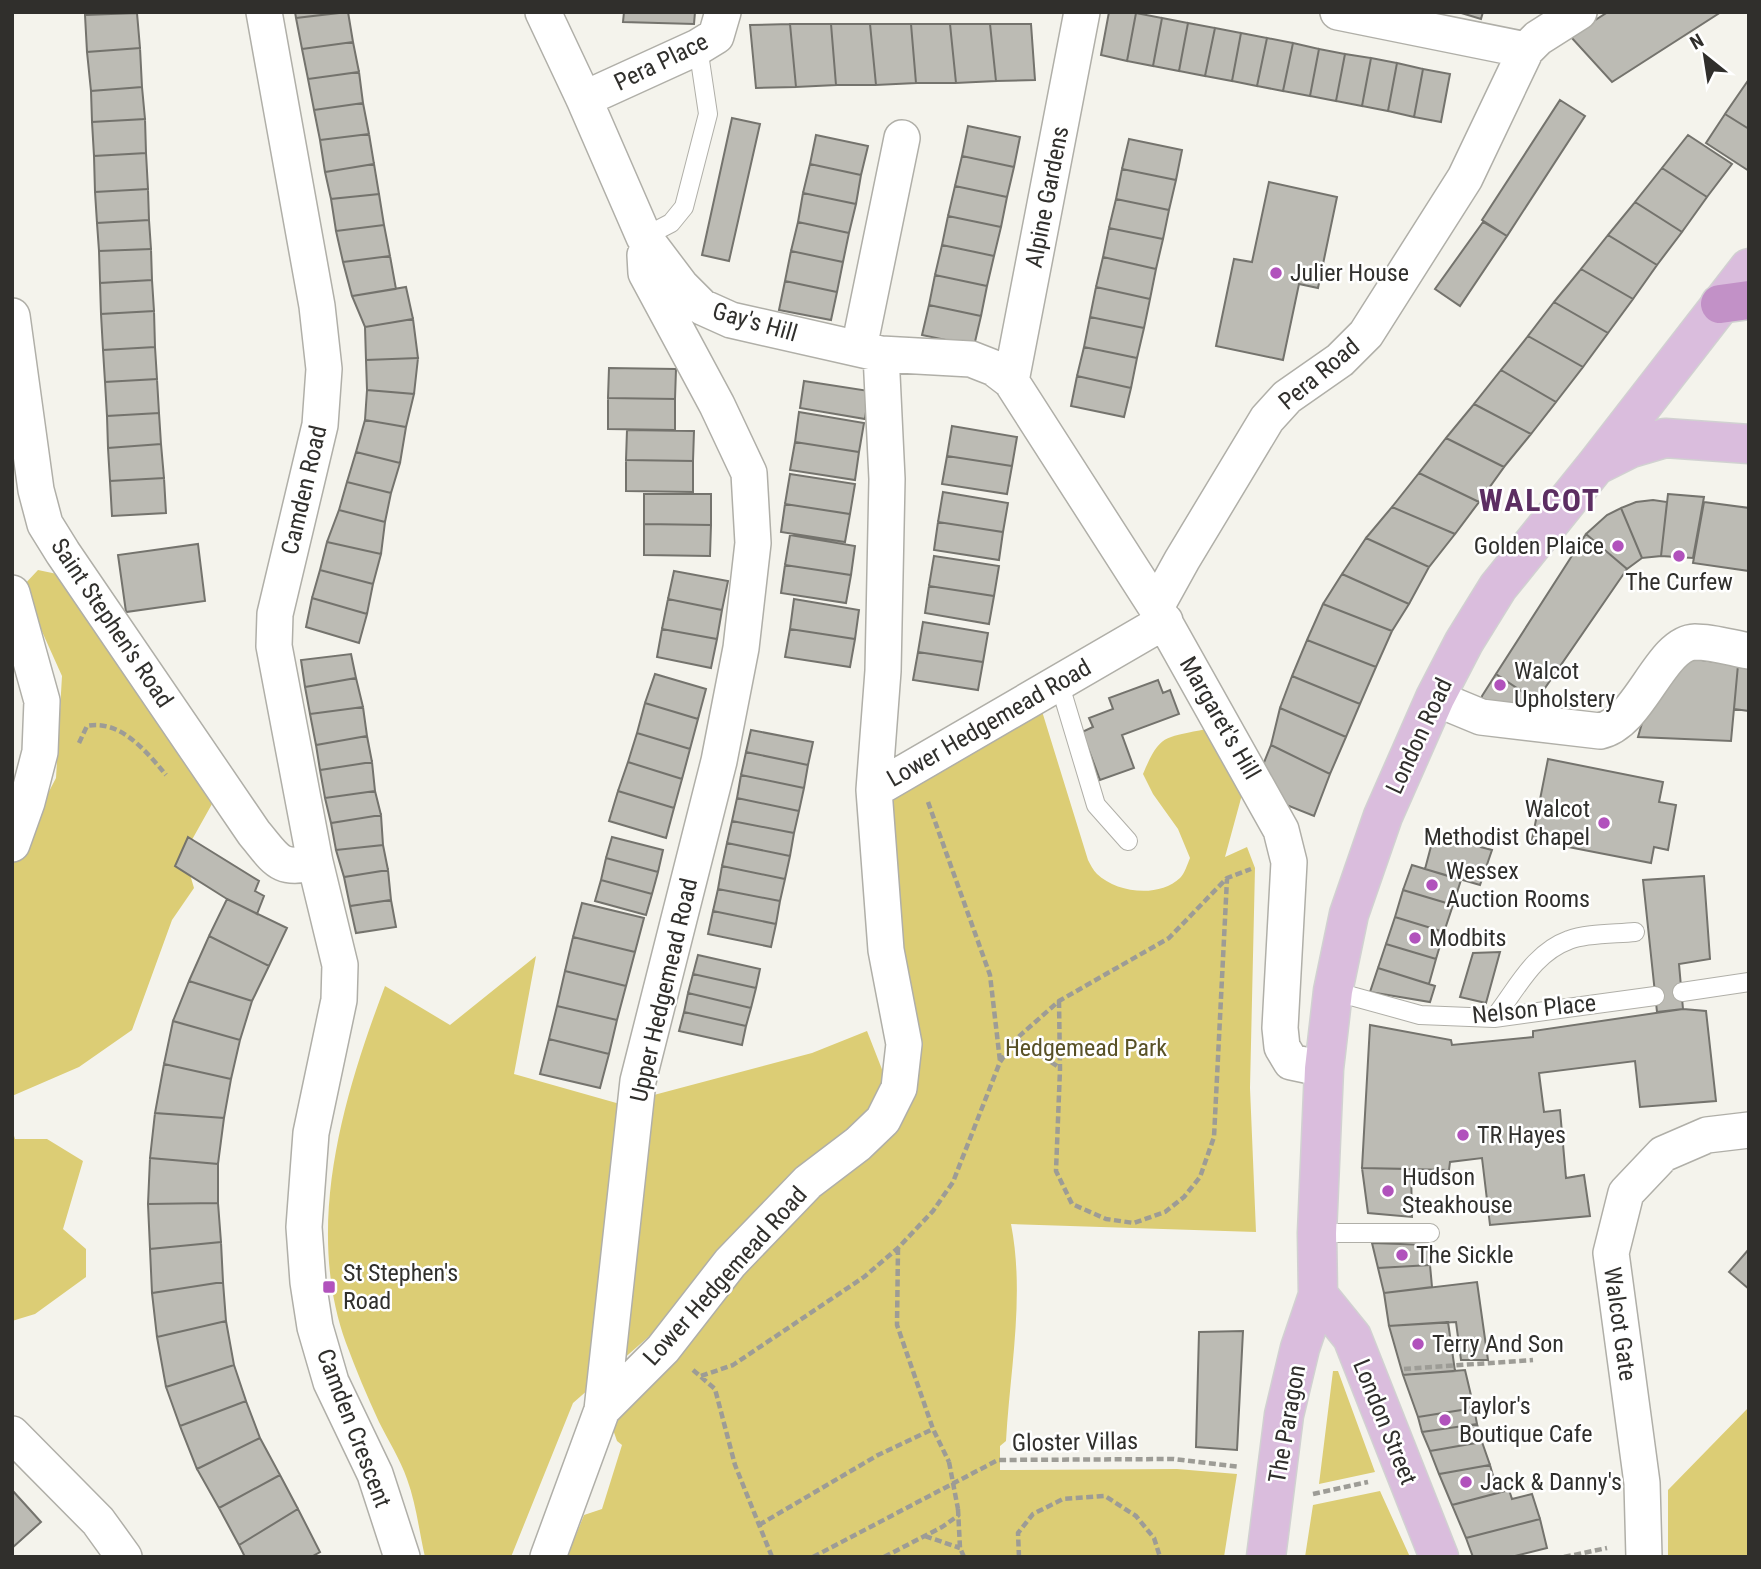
<svg xmlns="http://www.w3.org/2000/svg" width="1761" height="1569" font-family="'Roboto Condensed',sans-serif">
  <style>
    .green { fill: #dccd75 }
    .building { fill: #bcbbb4; stroke: #74736d; stroke-width: 2 }
    .lines { fill: none; stroke-linecap: round; stroke-linejoin: round }
    .lane-casing { stroke: #b0afa8; stroke-width: 20 }
    .street-casing { stroke: #b0afa8; stroke-width: 38 }
    .primary-casing { stroke: #d1d1d1; stroke-width: 41 }
    .highway-casing { stroke: #d1d1d1; stroke-width: 41 }
    .path { stroke: #9d9c96; stroke-width: 4.5; stroke-dasharray: 7 3.5; stroke-linecap: butt }
    .lane { stroke: #fff; stroke-width: 18 }
    .street { stroke: #fff; stroke-width: 35 }
    .primary { stroke: #dabddd; stroke-width: 38 }
    .highway { stroke: #c291c7; stroke-width: 38 }
    .path-bridge { stroke: #9d9c96; stroke-width: 4.5; stroke-dasharray: 7 3.5; stroke-linecap: butt }
    .poi-dot { fill: #b152bc; stroke: #fff; stroke-width: 2.5 }
    .labels { text-anchor: middle; stroke-width: 5; stroke-linejoin: round; paint-order: stroke }
    .street-label { font-size: 24px; fill: #302f2c; stroke: #fff }
    .poi-label { font-size: 24px; fill: #302f2c; stroke: #fff; text-anchor: start }
    .park-label { font-size: 24px; fill: #585126; stroke: #fff }
    .district-label { font-size: 32px; font-weight: bold; letter-spacing: 2px; fill: #5c2e62; stroke: #fff }
  </style>
  <rect width="100%" height="100%" fill="#f4f3ec"/>
  <path class="green" d="M38,570L57,574L88,616L212,804L184,854L194,888L172,920L132,1030L79,1067L12,1096V862L56,778L62,676L22,587Z
    M1041,708L1088,860C1090,864 1093,870 1097,874C1117,893 1159,898 1180,878C1185,873 1187,865 1190,858L1178,829L1153,794L1143,774C1160,733 1165,738 1206,729L1243,791L1225,857L1247,847L1255,868L1250,1088L1256,1232L1011,1224C1025,1295 1010,1370 1006,1441L1000,1446V1470L1177,1469L1237,1474L1224,1557H567L584,1515L602,1509L622,1445L617,1441L610,1421L706,1301L902,1107L894,936L902,919L883,775Z
    M536,956L514,1074L620,1104L812,1053L867,1031L885,1077L881,1100L848,1132L804,1163L716,1262L686,1304L573,1403L511,1557H425C419,1531 416,1503 407,1479C400,1459 388,1440 379,1422C367,1396 356,1370 346,1343C304,1227 343,1097 385,986L450,1025Z
    M12,1129L15,1139H47L83,1161L63,1229L86,1249V1277L35,1314L12,1321Z
    M1333,1371H1338L1375,1472L1319,1484Z
    M1749,1407V1557H1668V1490Z
    M1380,1491L1410,1557H1305L1313,1505Z"/>
  <path class="building" d="M85,12H137V13L85,15Z
    M295,12H346L296,18Z
    M348,12L353,42L302,49L296,18Z
    M624,12H695L694,24L623,22Z
    M1109,12L1136,13L1127,61L1101,55Z
    M1458,12H1483L1481,19Z
    M1608,12H1721L1612,82L1570,36Z
    M137,13L140,48L87,52L85,15Z
    M1136,13L1162,18L1153,66L1127,61Z
    M1162,18L1188,23L1179,71L1153,66Z
    M1188,23L1215,28L1205,76L1179,71Z
    M790,24L796,87L756,88L750,25Z
    M790,24H831L836,85L796,87Z
    M831,24H870L876,85H836Z
    M870,24H911L916,83L876,85Z
    M911,24H950L956,83H916Z
    M950,24H990L996,81L956,83Z
    M990,24H1031L1035,80L996,81Z
    M1215,28L1241,33L1232,81L1205,76Z
    M1241,33L1267,38L1257,86L1232,81Z
    M1267,38L1293,43L1283,91L1257,86Z
    M353,42L359,72L308,79L302,49Z
    M1293,43L1319,49L1310,96L1283,91Z
    M140,48L142,87L91,91L87,52Z
    M1319,49L1345,54L1336,101L1310,96Z
    M1345,54L1371,58L1362,106L1336,101Z
    M1371,58L1397,63L1388,111L1362,106Z
    M1397,63L1423,69L1414,117L1388,111Z
    M1423,69L1450,74L1441,122L1414,117Z
    M359,72L363,103L314,110L308,79Z
    M1747,82L1749,84V129L1725,114Z
    M142,87L145,119L92,122L91,91Z
    M1560,100L1585,116L1507,236L1482,220Z
    M363,103L369,134L320,140L314,110Z
    M1725,114L1749,129V171L1706,143Z
    M732,118L760,124L729,261L702,255Z
    M145,119L146,153L94,156L92,122Z
    M968,126L1020,137L1014,167L962,156Z
    M369,134L374,164L325,172L320,140Z
    M816,135L868,146L861,175L810,164Z
    M1688,135L1732,164L1707,197L1662,168Z
    M1129,139L1182,150L1176,180L1122,169Z
    M146,153L148,189L95,192L94,156Z
    M962,156L1014,167L1007,197L955,186Z
    M374,164L379,194L331,199L325,172Z
    M810,164L861,175L856,204L803,193Z
    M1662,168L1707,197L1682,232L1635,202Z
    M1122,169L1176,180L1169,210L1116,199Z
    M1269,182L1337,197L1318,288L1299,284L1283,360L1216,346L1234,259L1252,262Z
    M955,186L1007,197L1001,227L948,216Z
    M148,189L149,220L97,223L95,192Z
    M803,193L856,204L849,233L798,222Z
    M379,194L384,225L336,231L331,199Z
    M1116,199L1169,210L1163,239L1109,228Z
    M1635,202L1682,232L1657,265L1608,235Z
    M948,216L1001,227L994,256L942,245Z
    M149,220L151,249L99,251L97,223Z
    M798,222L849,233L843,262L791,251Z
    M1483,222L1507,236L1460,306L1435,289Z
    M384,225L390,256L343,262L336,231Z
    M1109,228L1163,239L1156,269L1103,257Z
    M1608,235L1657,265L1633,299L1581,269Z
    M942,245L994,256L987,286L935,275Z
    M151,249L152,280L100,283L99,251Z
    M791,251L843,262L837,292L785,281Z
    M390,256L396,289L352,296L343,262Z
    M1103,257L1156,269L1150,299L1096,287Z
    M1581,269L1633,299L1608,333L1554,302Z
    M935,275L987,286L981,316L929,305Z
    M152,280L154,311L101,314L100,283Z
    M785,281L837,292L831,320L779,310Z
    M406,287L413,319L365,327L352,296Z
    M1096,287L1150,299L1144,328L1090,317Z
    M1554,302L1608,333L1583,367L1528,336Z
    M929,305L981,316L974,346L922,335Z
    M154,311L155,347L103,350L101,314Z
    M1090,317L1144,328L1137,358L1084,347Z
    M413,319L418,358L366,360L365,327Z
    M1528,336L1583,367L1556,402L1501,370Z
    M155,347L157,379L105,382L103,350Z
    M1084,347L1137,358L1131,388L1077,376Z
    M418,358L414,394L367,390L366,360Z
    M609,368L676,369L675,399L608,398Z
    M1501,370L1556,402L1531,434L1474,404Z
    M1077,376L1131,388L1124,417L1071,406Z
    M157,379L159,413L107,416L105,382Z
    M804,381L869,391L865,419L800,408Z
    M367,390L414,394L406,427L365,420Z
    M608,398L675,399V430L608,429Z
    M1474,404L1531,434L1504,467L1446,438Z
    M799,412L864,423L859,452L795,442Z
    M159,413L161,444L108,448L107,416Z
    M365,420L406,427L400,463L356,452Z
    M952,426L1017,437L1012,466L947,456Z
    M627,430L694,431L693,461L626,460Z
    M1446,438L1504,467L1479,502L1419,473Z
    M795,442L859,452L855,480L790,470Z
    M161,444L164,478L110,481L108,448Z
    M356,452L400,463L391,493L347,482Z
    M947,456L1012,466L1007,494L942,484Z
    M626,460L693,461V492L626,491Z
    M1419,473L1479,502L1455,534L1392,507Z
    M790,474L855,484L850,514L785,504Z
    M164,478L166,513L112,516L110,481Z
    M347,482L391,493L385,522L339,510Z
    M943,492L1008,503L1003,532L938,522Z
    M644,494H711V525L644,524Z
    M1668,494L1704,497L1693,558L1661,556Z
    M1653,500L1667,502L1661,556L1642,558L1621,508L1636,502Z
    M1704,502L1749,508V571L1693,563Z
    M785,504L850,514L845,542L781,532Z
    M1392,507L1455,534L1429,567L1366,538Z
    M1621,508L1642,558L1627,569L1586,534L1607,515Z
    M339,510L385,522L381,554L327,542Z
    M938,522L1003,532L999,560L934,550Z
    M644,524L711,525L710,556L644,555Z
    M1586,534L1627,569L1536,701L1496,674Z
    M790,535L855,546L851,575L785,565Z
    M1366,538L1429,567L1409,604L1342,574Z
    M327,542L381,554L373,584L320,570Z
    M198,544L205,601L126,612L118,555Z
    M934,556L999,566L994,596L929,586Z
    M785,565L851,575L846,603L781,593Z
    M320,570L373,584L367,614L312,598Z
    M674,571L728,581L722,610L668,599Z
    M1342,574L1409,604L1392,631L1323,604Z
    M929,586L994,596L989,624L925,613Z
    M312,598L367,614L359,643L306,627Z
    M668,599L722,610L717,639L662,629Z
    M794,599L859,610L855,639L790,629Z
    M1323,604L1392,631L1376,667L1307,640Z
    M923,622L988,633L983,662L918,652Z
    M662,629L717,639L711,668L657,657Z
    M790,629L855,639L850,667L785,657Z
    M1307,640L1376,667L1360,704L1292,676Z
    M918,652L983,662L978,690L913,680Z
    M351,654L356,678L305,687L301,660Z
    M1687,658L1738,665L1731,741L1638,737L1648,702Z
    M1738,665L1749,667V711L1734,709Z
    M655,674L706,689L698,719L645,703Z
    M1496,674L1536,701L1527,714L1482,701V696Z
    M1292,676L1360,704L1346,737L1280,708Z
    M356,678L363,707L310,714L305,687Z
    M1158,680L1163,693L1170,690L1179,714L1122,735L1134,768L1100,780L1082,732L1093,727L1089,718L1113,709L1109,698Z
    M645,703L698,719L690,749L637,733Z
    M363,707L367,736L316,745L310,714Z
    M1280,708L1346,737L1330,774L1271,745Z
    M751,730L813,742L808,765L746,752Z
    M637,733L690,749L682,779L628,762Z
    M367,736L372,762L320,770L316,745Z
    M1271,745L1330,774L1314,816L1284,804L1263,765Z
    M746,752L808,765L804,788L741,775Z
    M1548,759L1663,782L1659,802L1676,805L1668,850L1654,847L1651,863L1532,840Z
    M372,762L375,791L325,798L320,770Z
    M628,762L682,779L674,808L618,791Z
    M741,775L804,788L799,811L737,798Z
    M375,791L381,815L331,823L325,798Z
    M618,791L674,808L666,838L609,821Z
    M737,798L799,811L794,833L732,821Z
    M381,815L383,845L336,850L331,823Z
    M732,821L794,833L790,856L727,843Z
    M1434,835L1492,850L1480,885L1425,869Z
    M188,837L259,881L255,891L264,896L257,914L227,899L175,866Z
    M612,837L663,850L658,872L606,858Z
    M727,843L790,856L785,879L722,866Z
    M383,845L388,870L344,877L336,850Z
    M606,858L658,872L652,894L601,880Z
    M1412,865L1461,880L1453,905L1403,890Z
    M722,866L785,879L780,901L718,889Z
    M388,870L391,900L350,906L344,877Z
    M1704,876L1710,959L1679,964L1683,1009L1657,1012L1643,880Z
    M601,880L652,894L646,915L595,901Z
    M718,889L780,901L776,924L713,911Z
    M1403,890L1453,905L1444,932L1395,917Z
    M227,899L287,928L269,966L209,936Z
    M391,900L396,927L356,933L350,906Z
    M582,903L644,918L635,952L573,937Z
    M713,911L776,924L771,947L708,934Z
    M1395,917L1444,932L1436,959L1386,944Z
    M209,936L269,966L252,1001L189,981Z
    M573,937L635,952L626,986L565,971Z
    M1386,944L1436,959L1429,984L1378,968Z
    M1500,952L1486,1003L1460,997L1473,953Z
    M698,955L760,969L756,988L693,974Z
    M1378,968L1435,986L1430,1002L1370,992Z
    M565,971L626,986L617,1020L557,1006Z
    M693,974L756,988L751,1008L688,993Z
    M189,981L252,1001L240,1040L173,1021Z
    M688,993L751,1008L746,1026L684,1012Z
    M557,1006L617,1020L609,1054L549,1039Z
    M1683,1009L1706,1011L1716,1101L1640,1107L1635,1061L1539,1073L1544,1112L1560,1110L1566,1178L1584,1175L1590,1216L1490,1225L1482,1158L1450,1162L1449,1170L1362,1168L1370,1025L1451,1040L1452,1045L1533,1037V1031Z
    M684,1012L746,1026L742,1045L679,1031Z
    M173,1021L240,1040L231,1079L164,1064Z
    M549,1039L609,1054L600,1088L540,1074Z
    M164,1064L231,1079L224,1118L155,1113Z
    M155,1113L224,1118L218,1164L150,1158Z
    M150,1158L218,1164V1203L148,1204Z
    M1362,1168L1411,1169L1412,1217L1368,1213Z
    M218,1203L221,1242L150,1249L148,1204Z
    M221,1242L223,1282L152,1293L150,1249Z
    M1372,1243L1428,1245L1430,1265L1378,1268Z
    M1749,1249V1289L1729,1272Z
    M1430,1265L1432,1287L1384,1293L1378,1268Z
    M223,1282L226,1321L157,1337L152,1293Z
    M1477,1282L1488,1360H1461L1456,1322L1389,1326L1384,1293Z
    M226,1321L234,1365L166,1387L157,1337Z
    M1448,1322L1455,1371L1403,1375L1389,1326Z
    M1243,1331L1237,1450L1196,1447L1199,1332Z
    M234,1365L246,1401L180,1426L166,1387Z
    M1465,1370L1474,1408L1418,1417L1403,1375Z
    M246,1401L260,1438L197,1469L180,1426Z
    M1474,1408L1477,1424L1422,1432L1418,1417Z
    M1477,1424L1482,1442L1430,1451L1422,1432Z
    M260,1438L280,1475L219,1508L197,1469Z
    M1482,1442L1490,1465L1439,1474L1430,1451Z
    M1490,1465L1498,1493L1452,1505L1439,1474Z
    M280,1475L298,1509L239,1545L219,1508Z
    M12,1490L41,1522L12,1548Z
    M1509,1490L1512,1499L1532,1494L1540,1519L1466,1538L1452,1505Z
    M298,1509L320,1552L311,1557H245L239,1545Z
    M1540,1519L1547,1548L1511,1557H1473L1466,1538Z"/>
  <g class="lines">
    <defs>
      <path id="lane" d="M644,237L671,223L684,207L708,114L698,47
        M1059,682L1096,805L1128,841
        M1333,991L1420,1015L1494,1018L1655,996
        M1682,992L1749,982
        M1494,1018C1517,989 1533,953 1569,940C1586,933 1616,934 1635,932
        M1317,1233H1430"/>
      <path id="street" d="M264,12L317,306L324,369L320,425L275,614L274,646L315,862L340,965L339,1000L311,1133L304,1227L308,1282L315,1327L331,1382L375,1474L402,1557
        M543,12L584,99L644,237L681,286L702,307L731,320L881,354L971,359L994,368L1011,381L1156,607L1281,830L1289,862L1280,1028L1282,1047L1291,1062L1324,1069
        M1338,12L1526,50
        M584,99L698,47L716,36L723,12
        M12,316L36,490L45,524L63,553L254,833C276,859 279,872 315,862
        M859,348L902,138
        M1011,381L1082,12
        M12,593L42,701L40,752L27,802L12,844
        M1156,607L1182,560L1267,419L1287,397L1340,360L1366,334L1465,178L1526,50L1538,38L1579,12
        M1435,698L1481,717L1600,731C1640,723 1660,643 1695,642C1713,642 1732,648 1749,651
        M874,790L883,671L887,479L881,354
        M602,1410L663,1349L730,1263L808,1182L858,1144L883,1120L899,1088L904,1044L886,950L874,790L1165,621
        M12,1434L98,1521L124,1557
        M548,1557L602,1410L638,1081L719,761L741,648L753,543L749,473L717,405L646,273L645,255
        M1644,1557L1642,1483L1611,1253L1626,1193L1663,1154L1707,1135L1749,1130"/>
      <path id="primary" d="M1599,464L1631,448L1665,438L1749,444
        M1318,1295L1352,1337L1439,1557
        M1266,1557L1284,1415L1300,1348L1318,1295L1317,1233L1324,1069L1333,991L1349,914L1383,816L1435,698L1464,642L1498,587L1597,464L1749,268"/>
      <path id="highway" d="M1720,304L1749,300"/>
    </defs>
    <use href="#lane" class="lane-casing"/>
    <use href="#street" class="street-casing"/>
    <use href="#primary" class="primary-casing"/>
    <use href="#highway" class="highway-casing"/>
    <path class="path" d="M79,743L87,726C120,719 147,752 166,775
      M928,802L990,975L1000,1061
      M1059,1001L1060,1069L1056,1171L1072,1204L1106,1219L1134,1223L1165,1212L1184,1197L1200,1177L1214,1137L1227,879
      M1016,1039L1060,1068
      M898,1248L897,1325L933,1429L949,1462
      M1404,1369L1533,1360
      M693,1370L715,1389L735,1465L772,1557
      M701,1376L733,1365L864,1277L898,1248L933,1211L953,1182L1000,1062L1016,1039L1059,1001L1169,938L1227,878L1251,869
      M1313,1494L1368,1482
      M958,1509L960,1548L964,1557
      M759,1525L878,1455L933,1429
      M925,1536L960,1548
      M813,1557L998,1460L1174,1459L1240,1467
      M884,1557L942,1527L959,1515
      M1019,1557L1018,1533L1033,1514L1063,1499L1105,1496L1136,1516L1154,1538L1160,1557
      M1564,1557L1607,1548"/>
    <use href="#lane" class="lane"/>
    <use href="#street" class="street"/>
    <use href="#primary" class="primary"/>
    <use href="#highway" class="highway"/>
    <path class="path-bridge" d="M949,1462L958,1509"/>
  </g>
  <g class="poi-dot">
    <circle cx="1276" cy="273" r="7"/>
    <circle cx="1618" cy="546" r="7"/>
    <circle cx="1679" cy="556" r="7"/>
    <circle cx="1500" cy="685" r="7"/>
    <circle cx="1604" cy="823" r="7"/>
    <circle cx="1432" cy="885" r="7"/>
    <circle cx="1415" cy="938" r="7"/>
    <circle cx="1463" cy="1135" r="7"/>
    <circle cx="1388" cy="1191" r="7"/>
    <circle cx="1402" cy="1255" r="7"/>
    <rect x="322" y="1280" width="14" height="14" rx="3.5"/>
    <circle cx="1418" cy="1344" r="7"/>
    <circle cx="1445" cy="1420" r="7"/>
    <circle cx="1466" cy="1482" r="7"/>
  </g>
  <g class="labels">
    <g class="street-label">
      <text transform="translate(661 62) rotate(-26)" y="8">Pera Place</text>
      <text transform="translate(1047 197) rotate(-79)" y="8">Alpine Gardens</text>
      <text transform="translate(755 322) rotate(16)" y="8">Gay's Hill</text>
      <text transform="translate(1319 374) rotate(-40)" y="8">Pera Road</text>
      <text transform="translate(304 490) rotate(-77)" y="8">Camden Road</text>
      <text transform="translate(112 623) rotate(56)" y="8">Saint Stephen's Road</text>
      <text transform="translate(1220 718) rotate(60)" y="8">Margaret's Hill</text>
      <text transform="translate(989 723) rotate(-30)" y="8">Lower Hedgemead Road</text>
      <text transform="translate(1419 736) rotate(-65)" y="8">London Road</text>
      <text transform="translate(664 990) rotate(-77)" y="8">Upper Hedgemead Road</text>
      <text transform="translate(1534 1009) rotate(-6)" y="8">Nelson Place</text>
      <text transform="translate(725 1276) rotate(-48)" y="8">Lower Hedgemead Road</text>
      <text transform="translate(1620 1324) rotate(82)" y="8">Walcot Gate</text>
      <text transform="translate(1385 1422) rotate(68)" y="8">London Street</text>
      <text transform="translate(1287 1424) rotate(-80)" y="8">The Paragon</text>
      <text transform="translate(354 1428) rotate(69)" y="8">Camden Crescent</text>
      <text transform="translate(1075 1442) rotate(-1)" y="8">Gloster Villas</text>
    </g>
    <g class="poi-label">
      <text x="1290" y="281">Julier House</text>
      <text x="1604" y="554" text-anchor="end">Golden Plaice</text>
      <text x="1679" y="590" text-anchor="middle">The Curfew</text>
      <text x="1514" y="679">Walcot<tspan x="1514" dy="28">Upholstery</tspan></text>
      <text x="1590" y="817" text-anchor="end">Walcot<tspan x="1590" dy="28">Methodist Chapel</tspan></text>
      <text x="1446" y="879">Wessex<tspan x="1446" dy="28">Auction Rooms</tspan></text>
      <text x="1429" y="946">Modbits</text>
      <text x="1477" y="1143">TR Hayes</text>
      <text x="1402" y="1185">Hudson<tspan x="1402" dy="28">Steakhouse</tspan></text>
      <text x="1416" y="1263">The Sickle</text>
      <text x="343" y="1281">St Stephen's<tspan x="343" dy="28">Road</tspan></text>
      <text x="1432" y="1352">Terry And Son</text>
      <text x="1459" y="1414">Taylor's<tspan x="1459" dy="28">Boutique Cafe</tspan></text>
      <text x="1480" y="1490">Jack &amp; Danny's</text>
    </g>
    <g class="park-label">
      <text x="1086" y="1056">Hedgemead Park</text>
    </g>
    <g class="district-label">
      <text x="1540" y="511">WALCOT</text>
    </g>
  </g>
  <rect width="1761" height="1569" fill="none" stroke="#302f2c" stroke-width="28"/>
  <g transform="translate(1705 56) rotate(330)" stroke="#ffffff" stroke-width="5" paint-order="stroke">
  <path d="M0-5L12 26L0 18L-12 26Z" fill="#302f2c"/>
  <text y="-10" font-size="19" font-weight="bold" text-anchor="middle" fill="#302f2c">N</text>
  </g>
</svg>
